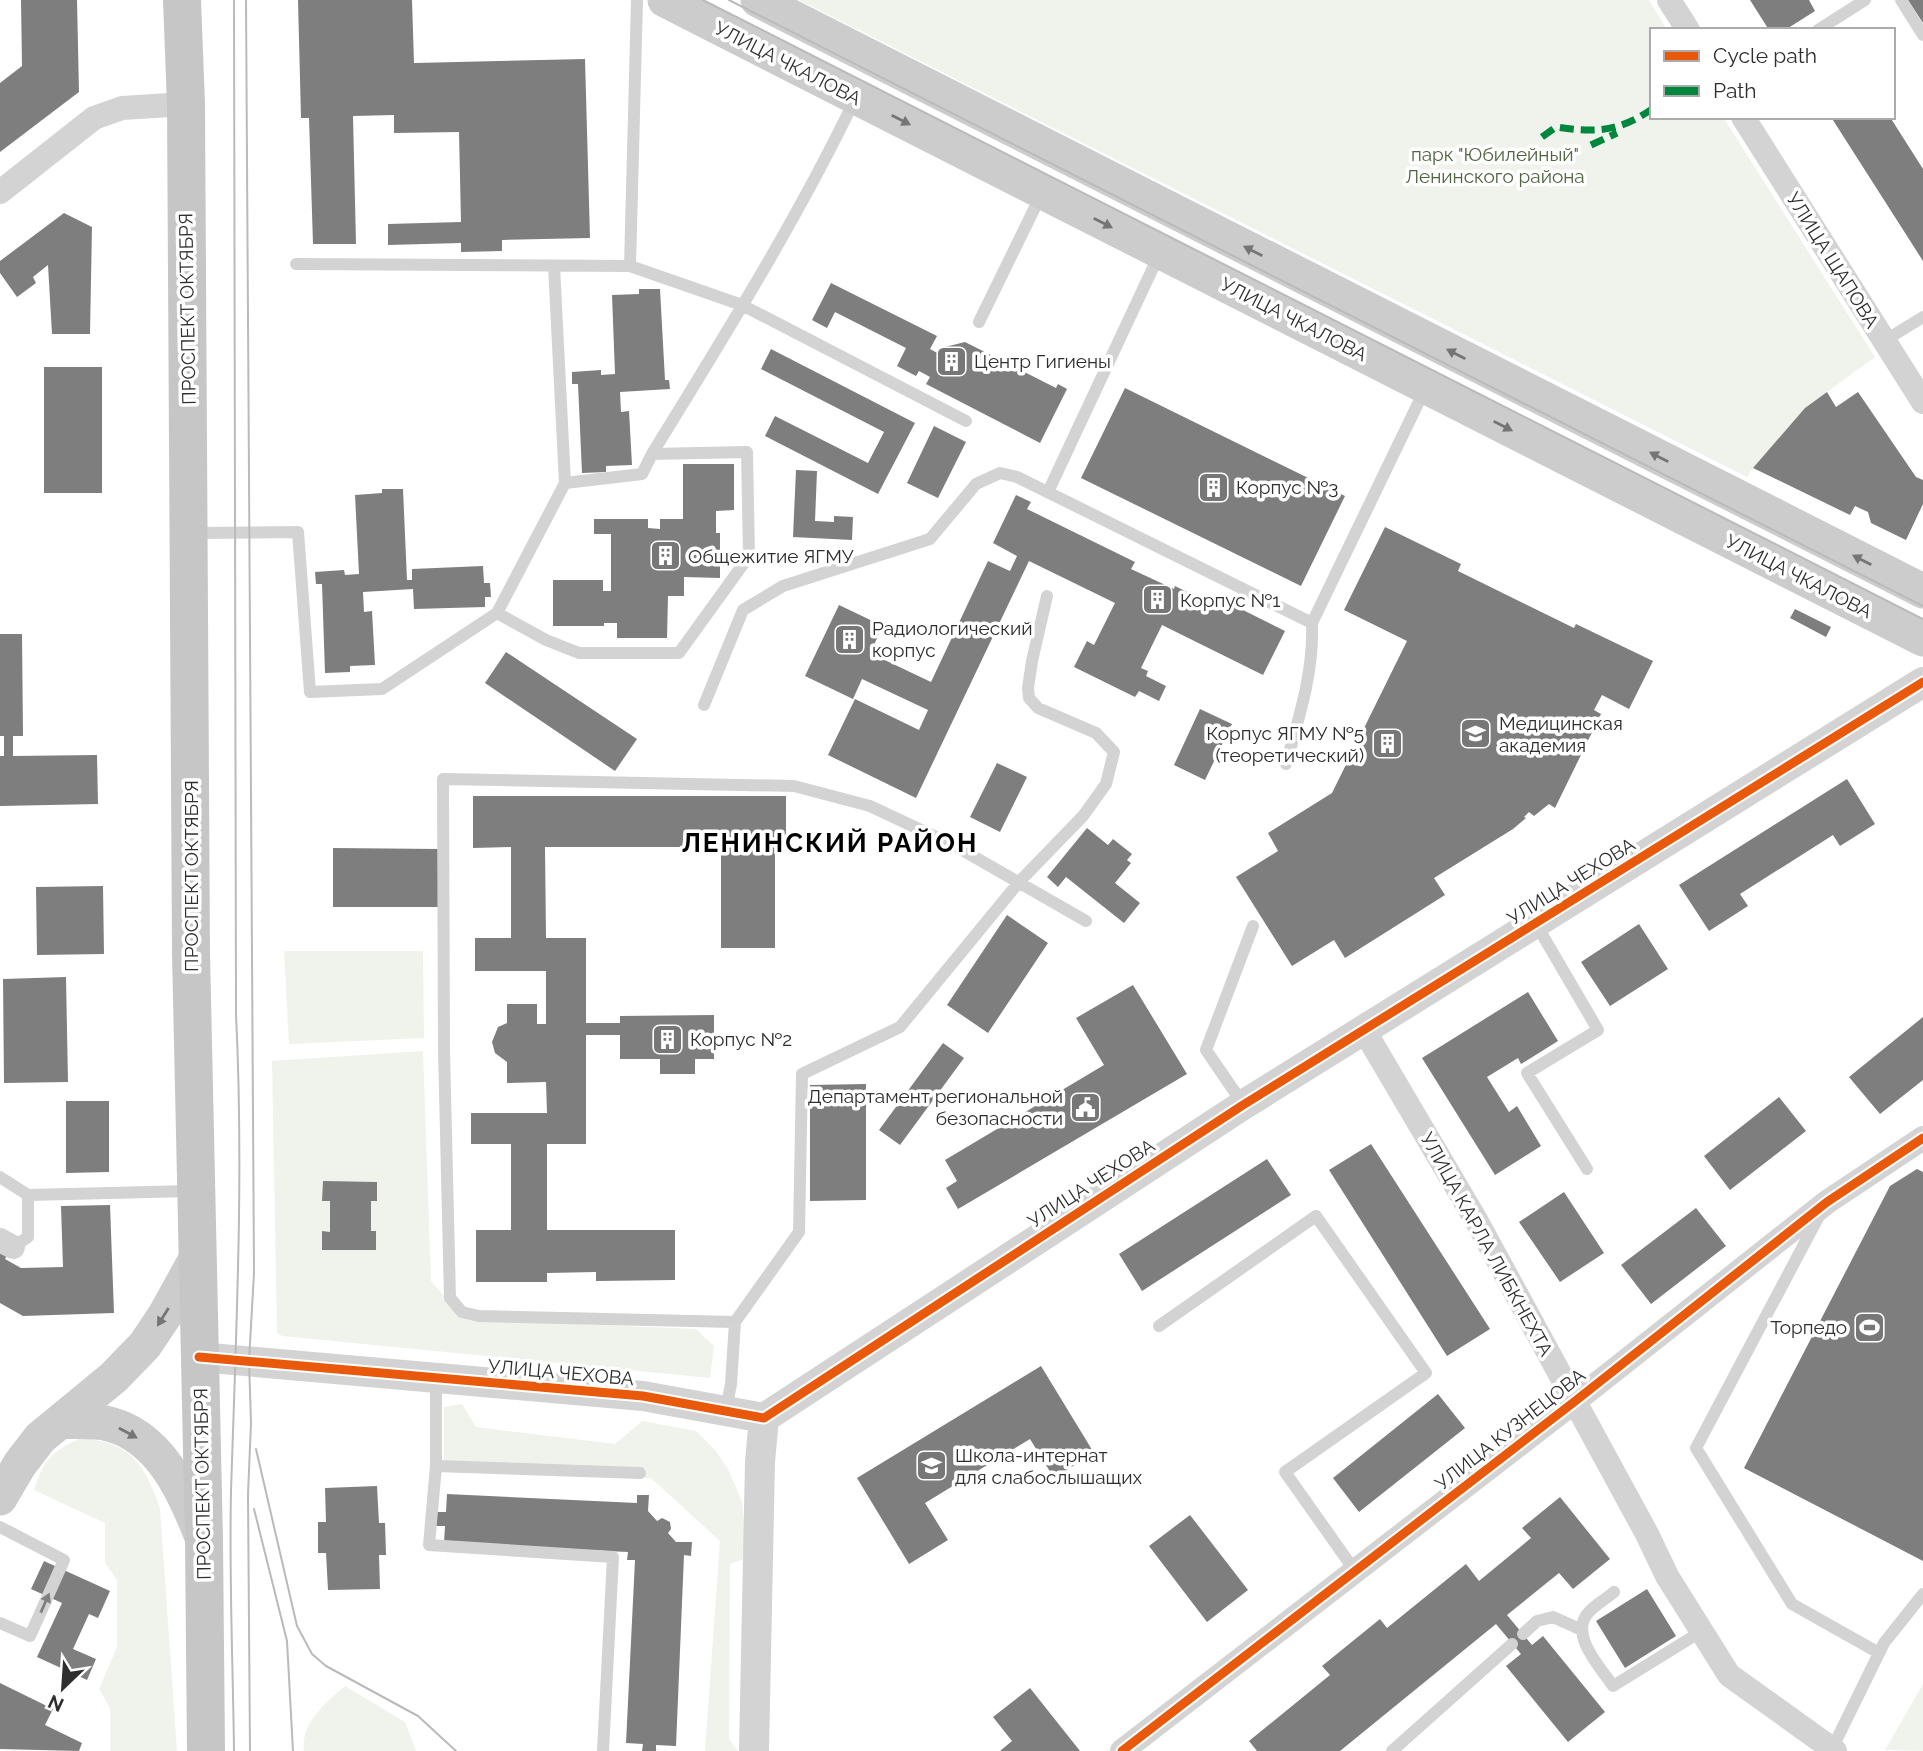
<svg xmlns="http://www.w3.org/2000/svg" width="1923" height="1751" font-family="Raleway,sans-serif">
  <style>
    .green { fill: #f0f3ec }
    .building { fill: #7e7e7e }
    .lines { fill: none; stroke-linecap: round; stroke-linejoin: round }
    .service { stroke: #d3d3d3; stroke-width: 12 }
    .minor { stroke: #d3d3d3; stroke-width: 24 }
    .tertiary { stroke: #d3d3d3; stroke-width: 30 }
    .secondary { stroke: #ccc; stroke-width: 35 }
    .primary { stroke: #c6c6c6; stroke-width: 38 }
    .tram { stroke: #bababa; stroke-width: 2 }
    .quiet { stroke: #00873e; stroke-width: 7; stroke-dasharray: 14 7; stroke-linecap: butt }
    .cycleway-casing { stroke: #fff; stroke-width: 13 }
    .cycleway { stroke: #e8590c; stroke-width: 9 }
    .oneway { fill: #757575 }
    .oneway2 { fill: #808080 }
    .labels { text-anchor: middle; stroke-width: 7; stroke-linejoin: round; paint-order: stroke }
    .street-label { font-size: 19px; fill: #2e2e2e; stroke: #fff }
    .park-label { font-size: 19px; fill: #506440; stroke: #fff }
    .poi-label { font-size: 19px; fill: #2e2e2e; stroke: #fff; text-anchor: start }
    .district-label { font-size: 26px; font-weight: bold; letter-spacing: 2px; fill: #000; stroke: #fff }
  </style>
  <rect width="100%" height="100%" fill="#fff"/>
  <path class="green" d="M799,0H1649L1667,30H1652V117H1723L1875,357L1805,408L1775,446L1753,468L1747,477Z
    M284,951H423L424,1038L289,1044Z
    M423,1051L431,1281L464,1319L696,1329L714,1346L710,1378L282,1336L277,1333L272,1061Z
    M462,1404L476,1427L615,1444L642,1421L696,1431L715,1450L728,1469L742,1502L747,1558L730,1564L729,1739L738,1751H705L720,1541L651,1478L444,1472V1407Z
    M82,1438C132,1443 144,1464 160,1508L177,1751H110V1708L99,1689L117,1647V1580L105,1563V1523L34,1490C44,1459 53,1450 82,1438Z
    M1923,1684V1751L1885,1750Z
    M345,1686L405,1722L416,1751H304C300,1723 327,1702 345,1686Z"/>
  <path class="building" d="M21,0H77L79,92L0,152V83L22,66Z
    M298,0H412L414,63L585,59L590,238L502,240V251L461,252V243L388,245V224L461,222L459,132L394,133V115L353,116L356,244H313L309,118H301Z
    M1750,0H1809L1815,11L1785,30H1769Z
    M1908,0H1923V23Z
    M1831,117H1890L1923,169V261Z
    M64,213L92,227L90,334H52L48,265L33,277L36,283L17,297L0,273V261Z
    M831,283L937,336L930,349L941,355L945,347L965,342L1056,388L1058,384L1067,389L1040,443L926,384L930,377L919,371L916,376L897,366L906,348L835,312L827,328L812,320Z
    M639,289H660L665,380H669L670,389L620,392L621,412L629,411L632,465L606,466V472L582,473L578,384H572V372L601,370V375L615,374L612,295L639,294Z
    M771,349L915,423L878,494L765,436L775,416L868,463L884,432L761,369Z
    M44,367H102V493H44Z
    M1125,388L1345,496L1301,586L1081,478Z
    M1827,392L1836,407L1858,392L1916,477L1923,480V504L1906,540L1871,523L1868,512L1855,506L1850,515L1753,468L1805,408Z
    M934,426L966,442L938,498L907,483Z
    M683,464H734V510L716,511V533H720V578L684,577V596H668L667,638H617V623H604V626H553V580H603V591H611V534H594V519H648V528L660,529V519H683Z
    M796,470L817,471L815,521L834,522V516L853,517L852,540L793,537Z
    M382,489H403L407,580H412V569L483,566L484,583H490L491,597H485V607L414,609L413,589L363,592L364,612L372,611L375,665L350,666V672L325,673L322,584H316L315,572L344,570L345,575L359,574L355,495L382,493Z
    M1016,495L1031,502L1027,509L1135,562L1131,569L1174,589L1175,586L1213,605L1217,597L1285,631L1263,675L1162,625L1141,668L1148,671L1146,676L1166,686L1159,701L1139,691L1135,697L1074,667L1087,641L1094,645L1115,603L1029,561L916,798L828,755L855,699L919,730L928,710L862,679L853,699L805,676L839,605L883,626L870,653L931,682L988,561L1010,571L1017,556L993,543Z
    M1385,527L1461,564L1458,571L1574,628L1576,624L1653,661L1629,709L1602,695L1594,710L1601,714L1555,808L1549,804L1534,816L1529,812L1524,817L1526,818L1513,829L1434,878L1445,895L1345,958L1334,940L1292,966L1236,877L1278,851L1268,833L1332,793L1407,641L1344,610Z
    M1795,609L1831,627L1826,637L1790,618Z
    M0,634H22L23,736H13V756L97,755L98,804L0,806V756H4V736H0Z
    M506,652L637,739L615,771L485,683Z
    M1200,709L1232,724L1205,780L1174,765Z
    M997,763L1027,777L1000,832L970,817Z
    M1847,779L1875,824L1840,846L1833,835L1740,894L1748,906L1709,931L1679,885Z
    M473,796H786V847H775V948H721V847H545L546,938H586V1023H620V1016L714,1015V1059H695V1074H660V1059H620V1035H586V1144H547V1230H675V1280L596,1281V1272L547,1273V1282H476V1230H511V1144H471V1113H547L546,1082L507,1083V1062L495,1053L492,1042L498,1027L507,1023V1004H537V1024H546V971H475V938H511V847L473,848Z
    M1087,828L1108,845L1113,839L1132,854L1127,860L1131,863L1115,883L1140,903L1124,923L1066,877L1058,887L1047,877Z
    M333,848L440,849L439,907H333Z
    M103,886L104,954L37,955L36,887Z
    M1007,915L1048,943L988,1033L947,1005Z
    M1639,924L1668,969L1610,1006L1581,962Z
    M66,977L68,1082L4,1083L3,979Z
    M1133,985L1187,1074L958,1209L946,1188L957,1181L945,1160L1104,1065L1076,1018Z
    M1528,992L1558,1041L1521,1064L1518,1058L1487,1077L1509,1112L1517,1106L1541,1146L1495,1175L1422,1058Z
    M1923,1017V1080L1880,1114L1849,1077Z
    M943,1043L964,1058L900,1145L879,1130Z
    M866,1084V1200L810,1201V1085Z
    M1779,1097L1806,1131L1730,1190L1704,1156Z
    M66,1101H109V1172L66,1173Z
    M1371,1144L1490,1329L1447,1356L1329,1170Z
    M1267,1159L1291,1195L1142,1291L1119,1254Z
    M1917,1169L1923,1172V1561L1744,1468L1890,1186Z
    M323,1181L377,1182V1201H371V1231H376V1250H322V1231L330,1232V1201H322Z
    M1564,1192L1604,1253L1560,1282L1519,1222Z
    M110,1205L114,1313L23,1316L0,1303V1247L9,1252L5,1259L21,1268L63,1267L61,1206Z
    M1696,1208L1726,1246L1651,1304L1621,1265Z
    M1041,1366L1094,1453L1054,1478L1030,1439L925,1503L948,1540L909,1564L857,1478Z
    M1438,1394L1465,1428L1359,1512L1333,1478Z
    M377,1486L379,1523H385L386,1555H379L380,1589L328,1590L326,1553H318V1522H326L325,1488Z
    M447,1494L637,1503V1495H649L648,1511L657,1521L662,1518L670,1522L671,1529L668,1533L676,1542H692L691,1556L684,1555L676,1746L656,1745V1751H642L643,1744L626,1743L635,1560H627L628,1552L444,1543L445,1526H435L436,1512H446Z
    M1560,1497L1610,1559L1573,1589L1559,1573L1507,1615L1532,1645L1543,1636L1605,1712L1568,1742L1506,1666L1521,1654L1496,1624L1340,1751H1257L1249,1741L1330,1675L1322,1666L1380,1619L1387,1628L1466,1564L1479,1581L1531,1538L1522,1528Z
    M1190,1515L1248,1590L1207,1622L1149,1546Z
    M44,1561L110,1591L98,1618L89,1614L73,1649L96,1659L87,1680L37,1657L62,1603L31,1589Z
    M1647,1589L1676,1636L1625,1668L1596,1621Z
    M0,1683L53,1709L45,1725L82,1743L79,1751L0,1749Z
    M1030,1688L1080,1751H1000L1012,1741L993,1717Z"/>
  <g class="lines">
    <path class="service" d="M1901,0L1923,35
      M1818,30L1865,0
      M296,264L630,266L742,305L966,421
      M554,266L565,483L642,474L652,454C723,338 796,222 855,99
      M630,266L637,0
      M979,322L1041,195
      M1884,341L1923,317
      M1048,492L1159,255
      M193,533L298,532L310,692L382,689L497,613L565,483
      M497,613L546,640L579,653H679L749,556L747,452L652,454
      M1312,623L1426,387
      M704,705L743,610L783,586L930,539L976,484L1000,473L1017,477L1312,623C1314,672 1299,717 1286,764
      M1536,924L1598,1030L1527,1073L1587,1169
      M1243,1104L1206,1050L1253,926
      M0,1177L28,1195
      M1819,1216L1696,1448L1792,1604L1879,1653
      M13,1247L28,1237V1195L191,1191
      M735,1322L799,1232L802,1074L900,1027L1019,882L1083,816L1106,784L1114,752L1096,733L1038,708L1029,698L1028,688L1032,661L1047,596
      M1159,1326L1316,1216L1426,1373L1285,1472L1355,1571
      M436,1379V1466L640,1473
      M726,1410L731,1384L735,1322L479,1316L462,1312L450,1298L444,1051L443,779L794,786L870,806L957,847L1086,921
      M436,1466L429,1545L613,1557L603,1751
      M0,1527L64,1560L30,1636L0,1623
      M1614,1592C1606,1599 1595,1605 1588,1613C1569,1635 1601,1668 1613,1686L1702,1631
      M1523,1634L1537,1621L1553,1617L1582,1630
      M1832,1749L1884,1643L1923,1594
      M1392,1751L1512,1644"/>
    <path class="minor" d="M1669,0L1688,30
      M1743,117L1923,402
      M0,192L94,118L122,108L186,104
      M1364,1030L1476,1220L1647,1534L1667,1576L1729,1675L1835,1751
      M0,1240L13,1247
      M1122,1751L1574,1402L1827,1202L1923,1138"/>
    <path class="tertiary" d="M199,1357L643,1396L764,1418L1243,1105L1923,682
      M754,1751L760,1462L764,1418"/>
    <path class="secondary" d="M665,0L1923,639
      M758,0L1923,591
      M62,1421C76,1422 91,1421 105,1423C159,1434 184,1491 202,1537
      M0,1498L20,1464L40,1438L114,1377L145,1345L165,1315L197,1257"/>
    <path class="primary" d="M182,0L186,104L191,953L204,1540L206,1751"/>
    <path class="tram" d="M234,0L236,1015C244,1174 236,1333 231,1492C229,1578 233,1665 234,1751
      M246,0L254,1273L249,1361L251,1423L248,1494L250,1751
      M703,0L1923,619
      M729,0L1923,606
      M256,1449L297,1626L312,1654L326,1666L418,1716L456,1751
      M254,1509L287,1641L293,1751"/>
    <path class="quiet" d="M1542,137L1556,127C1595,133 1619,132 1652,109
      M1591,145L1617,133"/>
    <defs>
      <path id="cycleway" d="M199,1357L643,1396L764,1418L1243,1105L1923,682
        M1122,1751L1574,1402L1827,1202L1923,1138"/>
    </defs>
    <use href="#cycleway" class="cycleway-casing"/>
    <use href="#cycleway" class="cycleway"/>
  </g>
  <defs><path id="oneway-solid" d="M-6-.8H1V-3.2L6.5 0L1 3.2V.8H-6Z" transform="scale(1.75)"/></defs>
  <g class="oneway">
    <use href="#oneway-solid" transform="translate(901 120) rotate(27)"/>
    <use href="#oneway-solid" transform="translate(1103 223) rotate(27)"/>
    <use href="#oneway-solid" transform="translate(1253 251) rotate(-153)"/>
    <use href="#oneway-solid" transform="translate(1456 354) rotate(-153)"/>
    <use href="#oneway-solid" transform="translate(1503 426) rotate(27)"/>
    <use href="#oneway-solid" transform="translate(1659 457) rotate(-153)"/>
    <use href="#oneway-solid" transform="translate(1862 560) rotate(-153)"/>
    <use href="#oneway-solid" transform="translate(163 1317) rotate(122)"/>
    <use href="#oneway-solid" transform="translate(128 1433) rotate(29)"/>
  </g>
  <use class="oneway2" href="#oneway-solid" transform="translate(45 1603) rotate(-66)"/>
  <defs>
    <symbol id="building-square" viewBox="-11 -11 22 22"><rect x="-9" y="-9" width="18" height="18" rx="4" fill="#777" stroke="#fff"/><path d="M-4-6H4V6H1V3H-1V6H-4ZM-2.5-4.3h1.7v1.8h-1.7ZM.8-4.3h1.7v1.8H.8ZM-2.5-1h1.7V.8h-1.7ZM.8-1h1.7V.8H.8Z" fill="#fff"/></symbol>
    <symbol id="university-square" viewBox="-11 -11 22 22"><rect x="-9" y="-9" width="18" height="18" rx="4" fill="#777" stroke="#fff"/><path d="M0-5L7-2L0 1L-7-2ZM-4 1L0 2.5L4 1V4Q0 6-4 4Z" fill="#fff"/></symbol>
    <symbol id="civic-square" viewBox="-11 -11 22 22"><rect x="-9" y="-9" width="18" height="18" rx="4" fill="#777" stroke="#fff"/><path d="M-.6-6.5H3V-4.5H.6V-3L4-1V1h2V6H-6V1h2V-1L-.6-3ZM-1.2 2.5V6h2.4V2.5Z" fill="#fff"/></symbol>
    <symbol id="stadium-square" viewBox="-11 -11 22 22"><rect x="-9" y="-9" width="18" height="18" rx="4" fill="#777" stroke="#fff"/><path d="M0-5a6.5 5 0 1 0 0 10a6.5 5 0 1 0 0-10ZM-3.5-1.8h7v3.6h-7Z" fill="#fff"/></symbol>
    <symbol id="school-square" viewBox="-11 -11 22 22"><rect x="-9" y="-9" width="18" height="18" rx="4" fill="#777" stroke="#fff"/><path d="M0-5L7-2L0 1L-7-2ZM-4 1L0 2.5L4 1V4Q0 6-4 4Z" fill="#fff"/></symbol>
  </defs>
  <g fill-rule="evenodd">
    <use href="#building-square" x="934" y="344" width="35" height="35"/>
    <use href="#building-square" x="1196" y="470" width="35" height="35"/>
    <use href="#building-square" x="648" y="538" width="35" height="35"/>
    <use href="#building-square" x="1140" y="582" width="35" height="35"/>
    <use href="#building-square" x="832" y="622" width="35" height="35"/>
    <use href="#university-square" x="1458" y="716" width="35" height="35"/>
    <use href="#building-square" x="1370" y="726" width="35" height="35"/>
    <use href="#building-square" x="650" y="1022" width="35" height="35"/>
    <use href="#civic-square" x="1068" y="1090" width="35" height="35"/>
    <use href="#stadium-square" x="1852" y="1310" width="35" height="35"/>
    <use href="#school-square" x="914" y="1448" width="35" height="35"/>
  </g>
  <g class="labels">
    <g class="street-label">
      <text transform="translate(788 63) rotate(27)" y="7">УЛИЦА ЧКАЛОВА</text>
      <text transform="translate(1833 260) rotate(58)" y="7">УЛИЦА ЩАПОВА</text>
      <text transform="translate(187 309) rotate(-91)" y="7">ПРОСПЕКТ ОКТЯБРЯ</text>
      <text transform="translate(1294 319) rotate(27)" y="7">УЛИЦА ЧКАЛОВА</text>
      <text transform="translate(1799 576) rotate(27)" y="7">УЛИЦА ЧКАЛОВА</text>
      <text transform="translate(191 876) rotate(-90)" y="7">ПРОСПЕКТ ОКТЯБРЯ</text>
      <text transform="translate(1571 881) rotate(-32)" y="7">УЛИЦА ЧЕХОВА</text>
      <text transform="translate(1091 1183) rotate(-33)" y="7">УЛИЦА ЧЕХОВА</text>
      <text transform="translate(1487 1244) rotate(61)" y="7">УЛИЦА КАРЛА ЛИБКНЕХТА</text>
      <text transform="translate(561 1372) rotate(5)" y="7">УЛИЦА ЧЕХОВА</text>
      <text transform="translate(1510 1429) rotate(-38)" y="7">УЛИЦА КУЗНЕЦОВА</text>
      <text transform="translate(202 1484) rotate(-91)" y="7">ПРОСПЕКТ ОКТЯБРЯ</text>
    </g>
    <g class="park-label">
      <text x="1495" y="161">парк "Юбилейный"<tspan x="1495" dy="22">Ленинского района</tspan></text>
    </g>
    <g class="poi-label">
      <text x="974" y="368">Центр Гигиены</text>
      <text x="1236" y="494">Корпус №3</text>
      <text x="688" y="563">Общежитие ЯГМУ</text>
      <text x="1180" y="607">Корпус №1</text>
      <text x="872" y="635">Радиологический<tspan x="872" dy="22">корпус</tspan></text>
      <text x="1499" y="730">Медицинская<tspan x="1499" dy="22">академия</tspan></text>
      <text x="1364" y="740" text-anchor="end">Корпус ЯГМУ №5<tspan x="1364" dy="22">(теоретический)</tspan></text>
      <text x="690" y="1046">Корпус №2</text>
      <text x="1063" y="1103" text-anchor="end">Департамент региональной<tspan x="1063" dy="22">безопасности</tspan></text>
      <text x="1847" y="1334" text-anchor="end">Торпедо</text>
      <text x="955" y="1462">Школа-интернат<tspan x="955" dy="22">для слабослышащих</tspan></text>
    </g>
    <g class="district-label">
      <text x="830" y="852">ЛЕНИНСКИЙ РАЙОН</text>
    </g>
  </g>
  <rect x="1650" y="28" width="245" height="91" fill="#ffffff" stroke="#ababab" stroke-width="2"/>
  <rect x="1664" y="51" width="35" height="10" fill="#e8590c" stroke="#ababab" stroke-width="2"/>
  <text x="1713" y="63" font-size="21" fill="#2e2e2e">Cycle path</text>
  <rect x="1664" y="86" width="35" height="10" fill="#00873e" stroke="#ababab" stroke-width="2"/>
  <text x="1713" y="98" font-size="21" fill="#2e2e2e">Path</text>
  <g transform="translate(63 1688) rotate(205)" stroke="#ffffff" stroke-width="5" paint-order="stroke">
  <path d="M0-5L12 26L0 18L-12 26Z" fill="#2e2e2e"/>
  <text y="-10" font-size="19" font-weight="bold" text-anchor="middle" fill="#2e2e2e">N</text>
  </g>
</svg>
